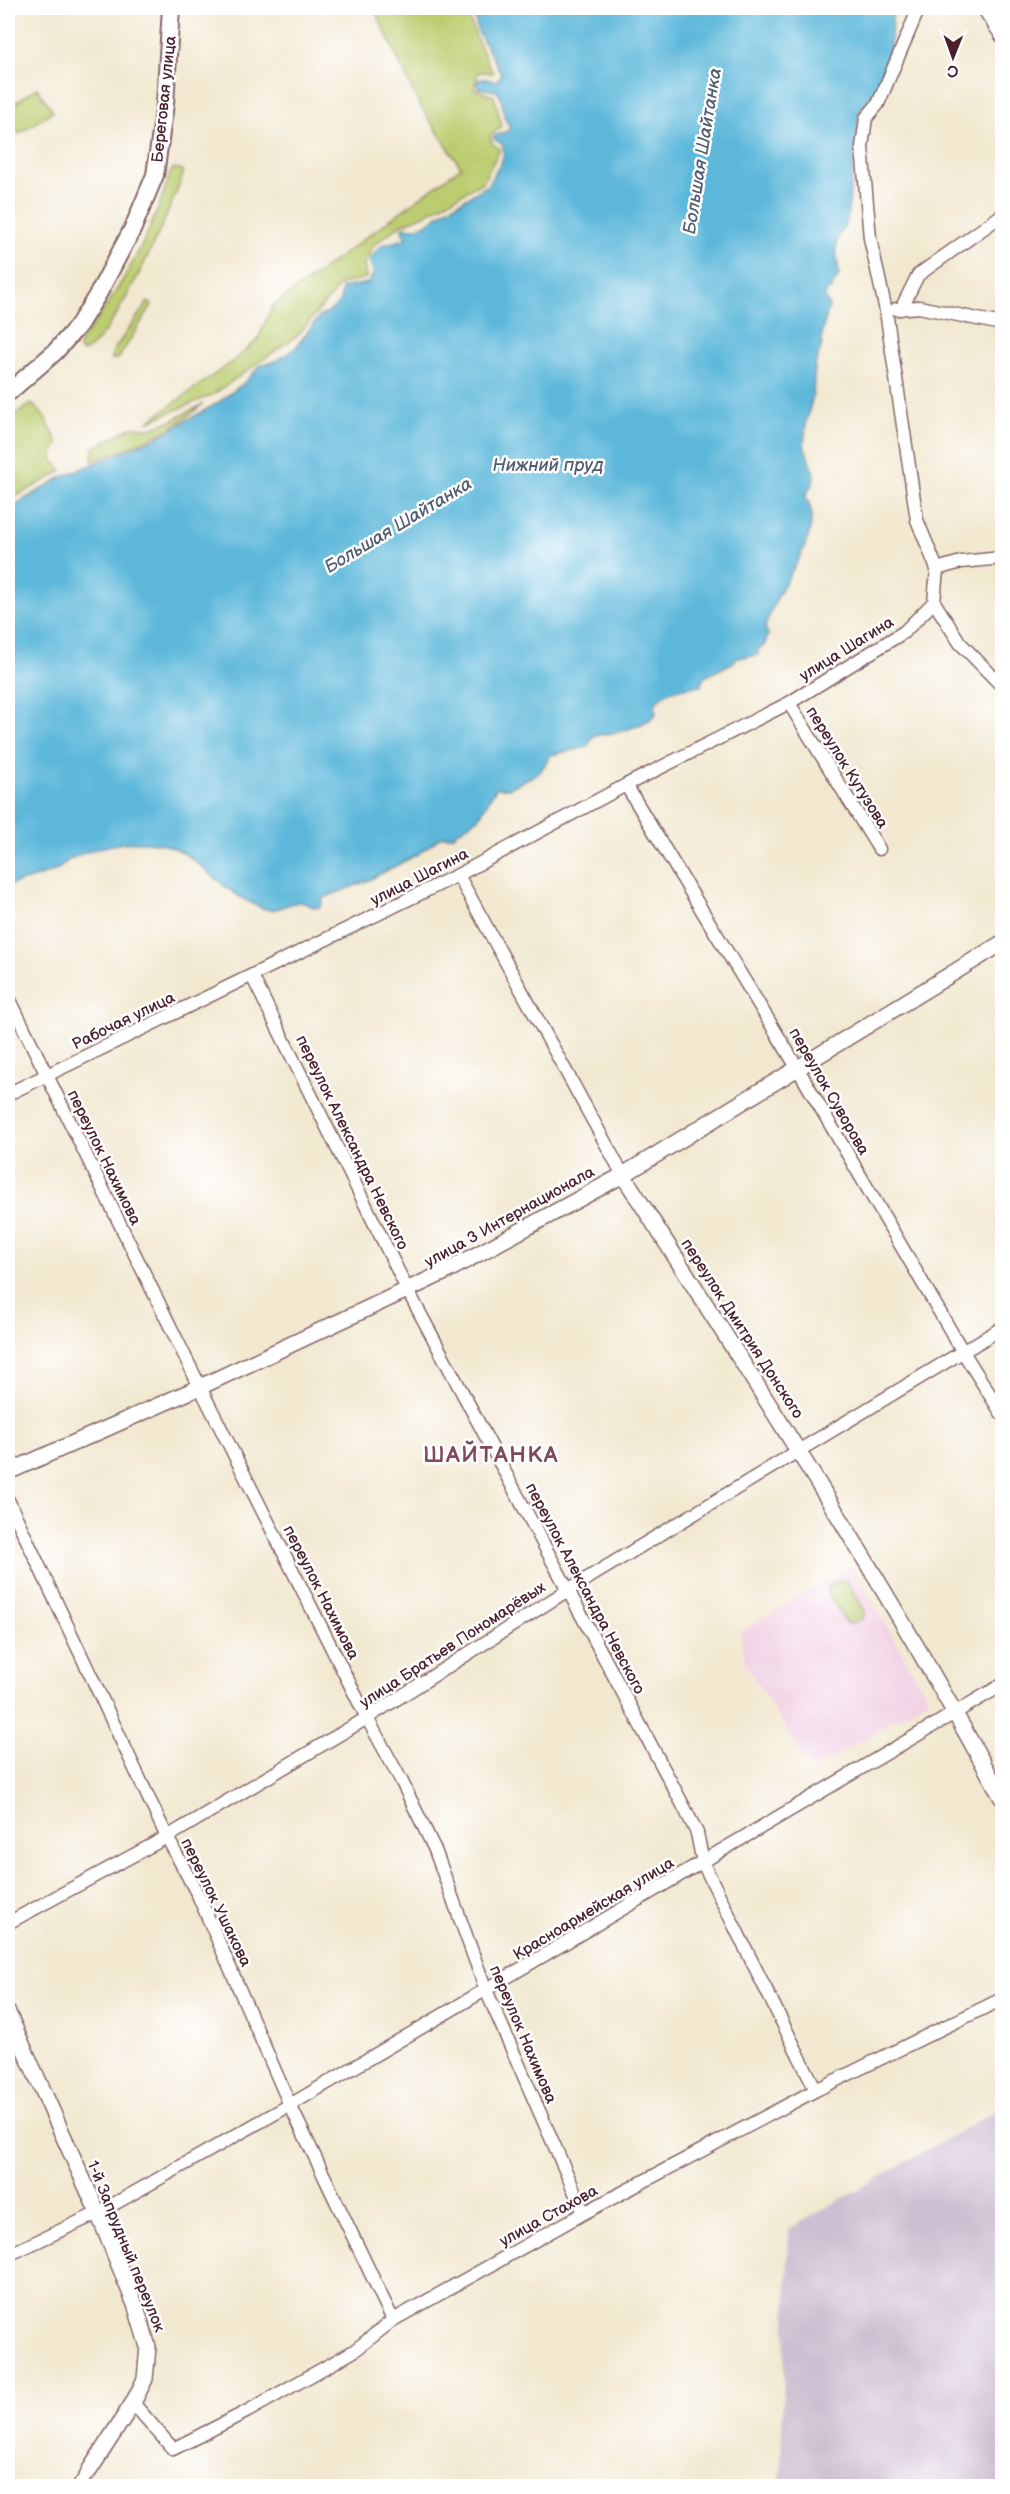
<svg xmlns="http://www.w3.org/2000/svg" width="1010" height="2494" font-family="'Balsamiq Sans',sans-serif">
  <style>
    .built { fill: #f1d0e3 }
    .industrial { fill: #cebed1 }
    .green { fill: #bccd70; stroke: #83764e; stroke-width: 1.5 }
    .water { fill: #5cb7da; stroke: #536b82; stroke-width: 1.5 }
    .lines { fill: none; stroke-linecap: round; stroke-linejoin: round }
    .minor-casing { stroke: #856565; stroke-width: 15 }
    .tertiary-casing { stroke: #856565; stroke-width: 18 }
    .secondary-casing { stroke: #856565; stroke-width: 20 }
    .minor { stroke: #fff; stroke-width: 12 }
    .tertiary { stroke: #fff; stroke-width: 15 }
    .secondary { stroke: #fff; stroke-width: 16 }
    .labels { text-anchor: middle; stroke-width: 5; stroke-linejoin: round; paint-order: stroke }
    .street-label { font-size: 16px; fill: #4a1f2b; stroke: #fff }
    .water-label { font-size: 18px; font-style: italic; fill: #515c71; stroke: #fff }
    .district-label { font-size: 22px; font-weight: bold; letter-spacing: 1.5px; fill: #81495d; stroke: #fff }
  </style>
  <rect width="100%" height="100%" fill="#fff"/>
  <filter id="ink" filterUnits="userSpaceOnUse"><feTurbulence type="fractalNoise" baseFrequency=".0167" numOctaves="2"/><feDisplacementMap in="SourceGraphic" scale="12" xChannelSelector="R" yChannelSelector="G"/><feConvolveMatrix kernelMatrix="1 2 1 2 8 2 1 2 1" color-interpolation-filters="sRGB"/></filter>
  <filter id="wash" filterUnits="userSpaceOnUse"><feTurbulence type="fractalNoise" baseFrequency=".008" numOctaves="4" result="noise"/><feDisplacementMap in="SourceGraphic" scale="24" xChannelSelector="R" yChannelSelector="G"/><feGaussianBlur stdDeviation="1.35" result="paint"/><feColorMatrix in="noise" values="0 0 0 0 0 0 0 0 0 0 0 0 0 0 0 0 0 1.4 0 .05"/><feComposite in="paint" operator="in"/></filter>
  <g filter="url(#wash)">
    <rect width="100%" height="100%" fill="#f2e8d0"/>
    <path class="built" d="M851,1565L929,1699L811,1771L745,1663L740,1632Z"/>
    <path class="industrial" d="M1002,2107V2486H780L789,2229Z"/>
    <path class="green" d="M374,8H466L476,37L493,73L478,72L474,89L494,96L502,126L490,136L492,143L500,149L483,182L424,215L399,226L374,245L364,264L366,278L341,284L297,336L212,395L147,422L236,359L258,339L272,307L461,167L419,104Z
      M37,88L53,111L19,134L8,118V108Z
      M174,168L182,170L183,175C171,208 112,344 82,352L79,350L80,342C120,291 152,235 170,173Z
      M148,302L152,305L118,359H112L113,351Z
      M32,404L44,416L58,443L52,458L62,471L8,501V419Z
      M203,404C172,433 131,447 92,461L93,448L132,427L150,428L171,421Z
      M839,1580L847,1581L865,1611L863,1618L853,1624L846,1623L828,1593L829,1586Z"/>
    <path class="water" d="M473,8H893C891,33 892,64 878,87C872,97 863,103 859,114L847,220L838,238L836,250L839,275L830,290L826,291L825,297L829,306L822,332V344L815,365L813,395L806,423L804,445L814,474L813,483L805,496C824,522 796,565 782,588C775,600 770,614 765,627L768,635L764,646L758,649V655L736,658L734,662L703,678L701,686C685,687 649,692 656,714C646,726 609,736 594,735L587,747L551,755L540,772L510,788H496L479,817L452,836H442L418,854L369,880L324,898L320,907L315,908C295,896 292,906 272,910C266,911 257,906 251,903C225,891 208,869 185,854C152,832 103,844 70,859C65,862 61,868 56,870C41,877 23,881 8,885V509L62,477L154,439L216,404L245,382L260,366L276,361L295,348L319,317L333,309L340,302L342,288L368,283L374,273L369,260L382,245L406,239L402,231L404,227L416,228L428,223L444,211L489,185C495,167 506,166 503,145L494,139V136L508,131L510,126L505,119L501,98L497,91L478,88L477,84L478,80L483,78L495,81L499,78L501,73L478,32Z"/>
  </g>
  <g filter="url(#ink)">
    <g class="lines">
      <defs>
        <path id="minor" d="M983,8L1002,37
          M896,309L919,307L1002,324
          M901,309L918,275L1002,215
          M937,569L961,562L1002,558
          M934,602L960,643L1002,686
          M789,703L879,849
          M626,785L798,1069L963,1352L1002,1414
          M458,875L623,1175
          M252,976L408,1291L683,1805L697,1833L703,1863L816,2090
          M8,996L200,1387L367,1718L401,1780L435,1850L486,1990L584,2213
          M8,1094L458,875L626,785L789,703L904,632L934,602L937,569L917,520L886,311L870,238L862,147L866,118L878,104L919,8
          M8,1500L167,1837L199,1897L290,2105L393,2320
          M8,1923L167,1837L367,1718L568,1590L1002,1328
          M8,2255L98,2213L290,2105L1002,1685
          M133,2403L173,2449L248,2411L354,2351L393,2320L584,2213L816,2090L1002,1999
          M79,2486L89,2471"/>
        <path id="tertiary" d="M623,1175C754,1380 886,1584 1002,1798
          M8,1472L200,1387L443,1273L623,1175L1002,943
          M8,2013L98,2213L136,2307L148,2347L145,2379L133,2403L89,2471"/>
        <path id="secondary" d="M8,393L55,352L78,326L98,294L133,228L155,175L165,104L171,8"/>
      </defs>
      <use href="#minor" class="minor-casing"/>
      <use href="#tertiary" class="tertiary-casing"/>
      <use href="#secondary" class="secondary-casing"/>
      <use href="#minor" class="minor"/>
      <use href="#tertiary" class="tertiary"/>
      <use href="#secondary" class="secondary"/>
    </g>
  </g>
  <g class="labels">
    <g class="street-label">
      <text transform="translate(163 99) rotate(-84)" y="6">Береговая улица</text>
      <text transform="translate(846 648) rotate(-32)" y="6">улица Шагина</text>
      <text transform="translate(848 767) rotate(58)" y="6">переулок Кутузова</text>
      <text transform="translate(419 876) rotate(-27)" y="6">улица Шагина</text>
      <text transform="translate(123 1020) rotate(-26)" y="6">Рабочая улица</text>
      <text transform="translate(830 1091) rotate(60)" y="6">переулок Суворова</text>
      <text transform="translate(353 1142) rotate(64)" y="6">переулок Александра Невского</text>
      <text transform="translate(105 1157) rotate(64)" y="6">переулок Нахимова</text>
      <text transform="translate(509 1216) rotate(-29)" y="6">улица 3 Интернационала</text>
      <text transform="translate(743 1328) rotate(57)" y="6">переулок Дмитрия Донского</text>
      <text transform="translate(586 1588) rotate(62)" y="6">переулок Александра Невского</text>
      <text transform="translate(322 1592) rotate(63)" y="6">переулок Нахимова</text>
      <text transform="translate(452 1644) rotate(-33)" y="6">улица Братьев Пономарёвых</text>
      <text transform="translate(217 1902) rotate(64)" y="6">переулок Ушакова</text>
      <text transform="translate(593 1908) rotate(-31)" y="6">Красноармейская улица</text>
      <text transform="translate(524 2034) rotate(67)" y="6">переулок Нахимова</text>
      <text transform="translate(548 2215) rotate(-29)" y="6">улица Стахова</text>
      <text transform="translate(127 2246) rotate(68)" y="6">1-й Запрудный переулок</text>
    </g>
    <g class="water-label">
      <text transform="translate(702 151) rotate(-81)" y="6">Большая Шайтанка</text>
      <text x="548" y="471">Нижний пруд</text>
      <text transform="translate(398 525) rotate(-31)" y="6">Большая Шайтанка</text>
    </g>
    <g class="district-label">
      <text x="491" y="1462">ШАЙТАНКА</text>
    </g>
  </g>
  <rect width="1010" height="2494" fill="none" stroke="#fff" stroke-width="30"/>
  <g transform="translate(953 57) rotate(181)" stroke="#ffffff" stroke-width="4.5" paint-order="stroke">
  <path d="M0-4.5L10 22L0 15L-10 22Z" fill="#4a1f2b"/>
  <text y="-9" font-size="16" font-weight="bold" text-anchor="middle" fill="#4a1f2b">С</text>
  </g>
</svg>
